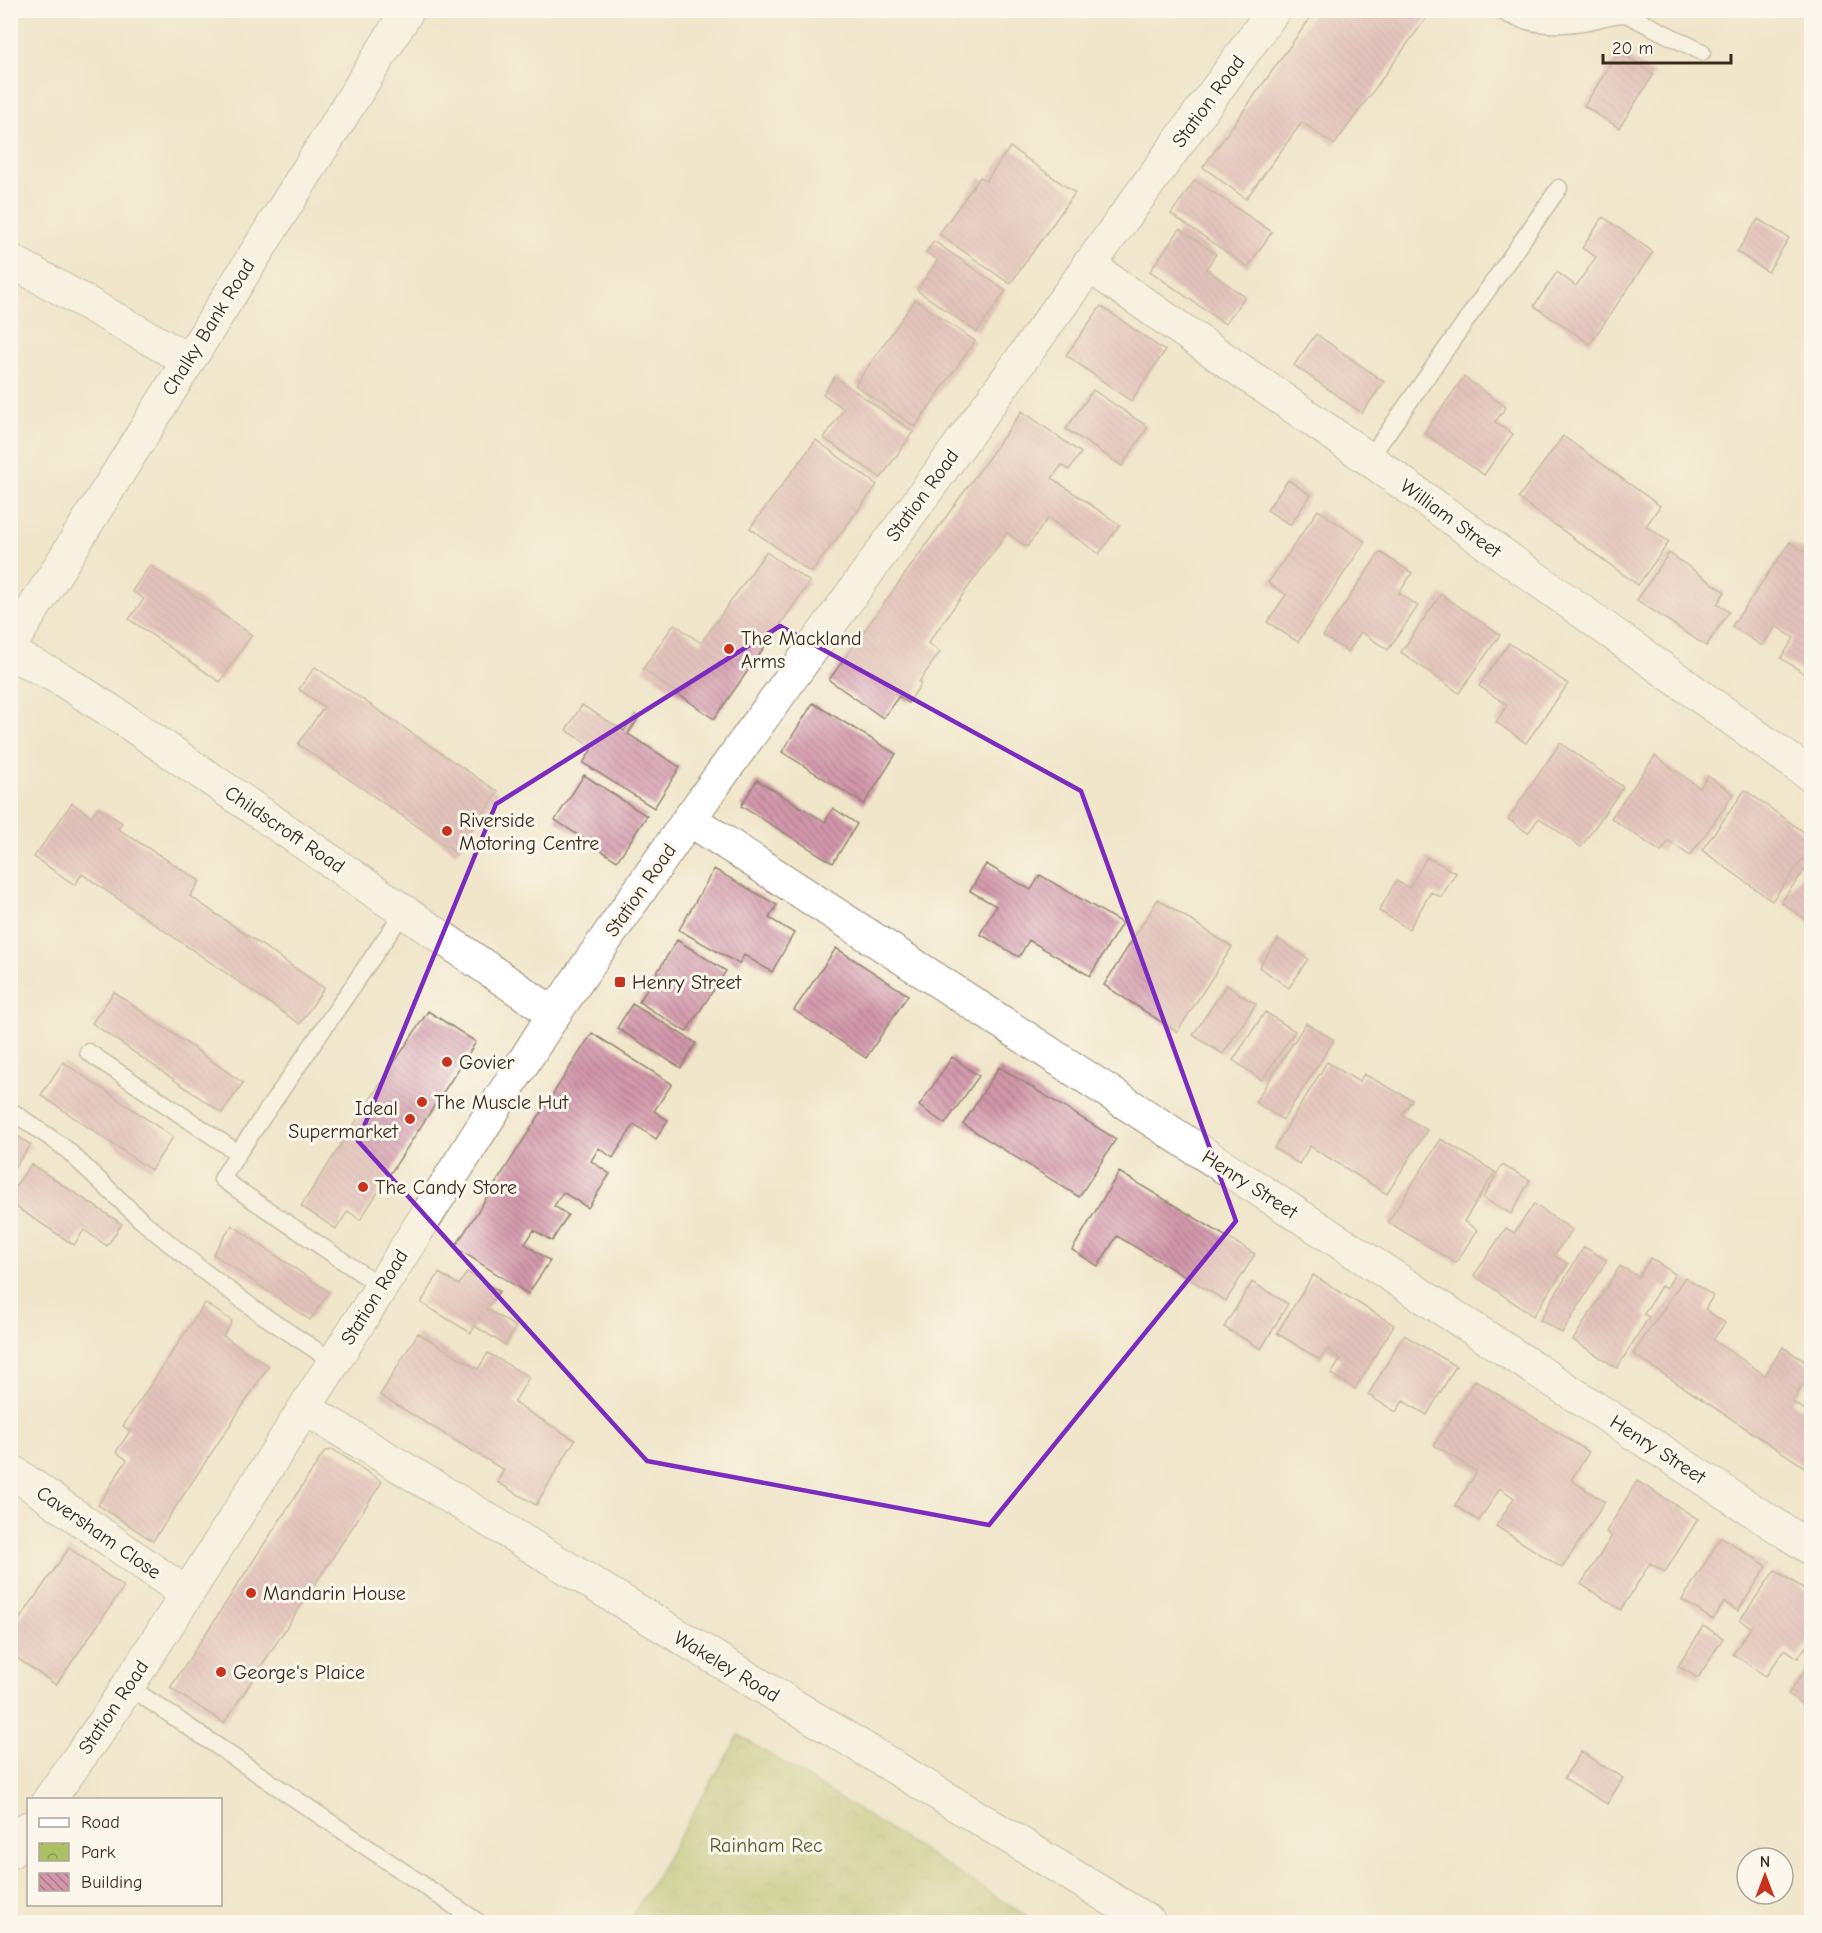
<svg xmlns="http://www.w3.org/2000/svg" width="1822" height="1933" font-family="'Comic Neue',sans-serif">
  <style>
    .park { fill: url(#park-crowns); stroke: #737440; stroke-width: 1.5 }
    .building { fill: url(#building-back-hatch) }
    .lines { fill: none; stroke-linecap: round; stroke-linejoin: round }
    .lane-casing { stroke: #968874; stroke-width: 19 }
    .street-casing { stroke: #968874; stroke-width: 35 }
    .secondary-casing { stroke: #968874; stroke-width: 35 }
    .lane { stroke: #fff; stroke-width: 16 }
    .street { stroke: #fff; stroke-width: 33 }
    .secondary { stroke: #fff; stroke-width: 33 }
    .marked { fill: none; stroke: #7b2cbf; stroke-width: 4.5; stroke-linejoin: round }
    .poi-dot { fill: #c8321e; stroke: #fbf7ec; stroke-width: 2 }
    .labels { text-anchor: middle; stroke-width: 6; stroke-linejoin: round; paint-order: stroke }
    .street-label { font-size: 20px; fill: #3b2a1e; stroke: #fbf7ec }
    .poi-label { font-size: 20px; fill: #3b2a1e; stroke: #fbf7ec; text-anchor: start }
    .park-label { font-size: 20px; fill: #5d5733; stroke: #fbf7ec }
  </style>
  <defs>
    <pattern id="park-crowns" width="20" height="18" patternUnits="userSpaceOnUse" patternTransform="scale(1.5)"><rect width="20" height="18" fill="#abbf63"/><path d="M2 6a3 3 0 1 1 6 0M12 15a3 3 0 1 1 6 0" fill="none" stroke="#8c9b51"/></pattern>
    <pattern id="building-back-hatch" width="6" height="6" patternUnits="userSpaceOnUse" patternTransform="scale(1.5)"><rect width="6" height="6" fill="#d397ac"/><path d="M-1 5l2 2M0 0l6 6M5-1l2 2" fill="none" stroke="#ac7b8b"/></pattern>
  </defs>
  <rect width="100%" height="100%" fill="#fbf7ec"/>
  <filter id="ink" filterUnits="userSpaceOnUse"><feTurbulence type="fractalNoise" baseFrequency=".0167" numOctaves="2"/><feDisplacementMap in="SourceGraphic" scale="12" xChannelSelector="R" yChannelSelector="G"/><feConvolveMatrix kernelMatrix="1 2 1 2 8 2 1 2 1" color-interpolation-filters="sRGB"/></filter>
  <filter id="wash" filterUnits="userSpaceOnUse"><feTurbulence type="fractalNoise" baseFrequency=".008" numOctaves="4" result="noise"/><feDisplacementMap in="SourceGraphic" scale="24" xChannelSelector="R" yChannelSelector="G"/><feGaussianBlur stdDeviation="1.35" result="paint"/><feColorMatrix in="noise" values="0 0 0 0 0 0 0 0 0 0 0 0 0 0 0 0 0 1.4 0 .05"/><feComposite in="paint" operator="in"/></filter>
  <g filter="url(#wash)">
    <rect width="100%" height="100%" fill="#f1e6ca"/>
    <path class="park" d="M739,1735L1036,1922H629Z"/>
    <g id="blocks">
      <path class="building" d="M1316,10H1432L1334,145L1302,122L1246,199L1203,167Z
        M1619,51L1654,74L1619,128L1584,106Z
        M1010,147L1075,193L1010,284L939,234L980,177L986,181Z
        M1195,180L1272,232L1248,267L1171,214Z
        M1603,217L1653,252L1590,344L1534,306L1557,272L1576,286L1596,257L1582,248Z
        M1758,219L1789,238L1768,272L1737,252Z
        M1180,229L1216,254L1206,269L1245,297L1225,324L1150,271Z
        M934,241L1006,291L977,332L917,290L938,260L926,252Z
        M915,300L975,341L915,427L855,385Z
        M1101,306L1165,351L1131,401L1066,355Z
        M1316,334L1384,382L1362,413L1294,365Z
        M835,377L913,432L881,478L824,438L844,409L823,394Z
        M1464,377L1506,407L1495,422L1513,434L1484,475L1424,433Z
        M1093,390L1148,427L1122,466L1066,429Z
        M1022,411L1081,453L1069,470L1062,465L1052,478L1120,525L1099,554L1048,518L1027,547L1007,533L928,643L940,652L919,682L921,684L908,703L899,696L883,718L829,680Z
        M1563,436L1660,506L1646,526L1669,542L1638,585L1518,498Z
        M816,440L877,485L811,573L750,528Z
        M1288,480L1311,495L1290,525L1267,510Z
        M1318,510L1365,542L1298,642L1267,622L1286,595L1268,583Z
        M1790,542L1812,556V671L1808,676L1781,658L1794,638L1776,626L1762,646L1732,626Z
        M766,552L810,582L714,719L643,669L674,624L701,643Z
        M1380,552L1412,573L1399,593L1418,606L1388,650L1361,632L1348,652L1323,636Z
        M1669,553L1725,592L1717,604L1729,612L1706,646L1637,600Z
        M150,565L252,635L220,682L129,619L144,599L132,591Z
        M1441,594L1500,635L1459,693L1401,652Z
        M1509,643L1568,684L1526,743L1496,722L1507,705L1479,686Z
        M315,667L498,792L456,853L298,744L324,707L299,689Z
        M813,703L896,754L864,804L782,752Z
        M582,705L624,731L635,714L639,717L628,734L680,767L654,808L583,763L593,747L566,730Z
        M1560,743L1623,787L1581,847L1539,818L1528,833L1508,819Z
        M1655,756L1700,788L1708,776L1734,794L1690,856L1669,841L1661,852L1611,818Z
        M584,775L647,816L617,861L555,820Z
        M757,780L825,822L833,808L857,824L833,863L741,806Z
        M1745,790L1812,838V846L1772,901L1702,850Z
        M72,803L91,816L98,807L122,823L118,829L200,881L190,896L324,988L300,1024L82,874L75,885L34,857Z
        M1812,850V924L1781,902L1810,863L1805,859Z
        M1427,857L1456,873L1441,897L1431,892L1409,929L1379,911L1396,881L1409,888Z
        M986,864L1031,890L1040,875L1122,923L1090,976L1029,940L1019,957L980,934L996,906L970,891Z
        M714,869L777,905L769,918L794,933L772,972L744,955L739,964L679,930Z
        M1158,899L1232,947L1177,1032L1104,985Z
        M1278,939L1308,959L1289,988L1259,967Z
        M677,940L726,971L686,1032L639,1002Z
        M836,948L908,995L866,1058L794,1010Z
        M1226,985L1256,1004L1223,1054L1193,1035Z
        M114,992L243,1083L222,1113L92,1023Z
        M632,1004L696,1043L681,1068L617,1028Z
        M428,1011L476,1042L360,1220L348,1211L336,1229L301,1206Z
        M1265,1012L1295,1031L1262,1080L1233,1060Z
        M1306,1023L1334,1040L1283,1120L1255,1102Z
        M592,1033L672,1084L654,1111L668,1120L656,1139L634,1124L613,1158L599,1148L591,1161L610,1174L588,1208L563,1192L554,1206L568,1215L552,1241L534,1230L525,1244L550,1261L528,1294L455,1247Z
        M952,1057L979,1076L945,1124L919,1106Z
        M63,1062L173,1137L151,1170L41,1095Z
        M1327,1062L1359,1082L1364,1074L1412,1100L1402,1115L1427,1130L1387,1194L1310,1146L1299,1164L1274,1148Z
        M999,1067L1116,1139L1079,1197L963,1124Z
        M10,1131L31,1145L10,1173Z
        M1441,1139L1495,1172L1464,1221L1477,1230L1456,1263L1388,1222Z
        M31,1164L122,1224L107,1246L84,1230L74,1245L10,1203V1194Z
        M1502,1165L1530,1180L1511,1214L1483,1198Z
        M1119,1172L1255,1254L1226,1301L1117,1236L1098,1266L1072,1250Z
        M1534,1204L1572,1230L1554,1255L1568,1264L1533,1316L1474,1275L1506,1228L1514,1233Z
        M232,1225L329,1292L310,1320L213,1254Z
        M1584,1247L1607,1260L1562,1333L1540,1320Z
        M1650,1258L1675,1274L1666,1289L1661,1286L1644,1314L1649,1317L1617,1368L1573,1340L1620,1266L1639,1277Z
        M467,1272L499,1291L487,1309L516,1327L505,1345L475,1326L471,1333L421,1303L439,1273L459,1285Z
        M1313,1275L1394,1325L1355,1389L1331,1374L1341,1359L1327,1349L1320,1360L1277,1333Z
        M1685,1277L1713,1296L1705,1309L1725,1323L1713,1340L1765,1375L1783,1347L1812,1366V1373L1792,1402L1812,1414V1472L1633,1354Z
        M1252,1282L1288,1304L1261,1349L1224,1327Z
        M205,1303L232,1321L223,1336L269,1366L153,1541L98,1505L127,1460L116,1452L130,1431L123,1426Z
        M418,1333L478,1369L488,1353L529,1377L514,1403L575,1440L536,1505L497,1482L504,1470L380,1395Z
        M1404,1335L1456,1366L1427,1415L1403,1401L1396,1412L1368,1395Z
        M1475,1380L1589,1452L1571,1480L1605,1502L1562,1568L1496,1526L1514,1498L1500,1488L1479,1521L1455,1505L1477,1472L1434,1445Z
        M334,1450L382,1482L224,1723L170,1688L325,1451Z
        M1637,1481L1698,1519L1665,1572L1650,1563L1621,1610L1581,1584L1612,1536L1606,1532Z
        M1721,1537L1767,1566L1738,1611L1724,1602L1713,1620L1682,1600Z
        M69,1548L124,1587L56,1685L10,1653V1633Z
        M1775,1570L1812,1594V1638L1798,1658L1785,1649L1766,1676L1733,1654L1751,1627L1740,1620Z
        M1704,1626L1723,1638L1698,1678L1678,1666Z
        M1812,1661V1711L1788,1694Z
        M1581,1752L1623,1778L1607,1804L1564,1778Z"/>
    </g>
  </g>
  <g filter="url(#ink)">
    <use href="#blocks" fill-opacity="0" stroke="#968874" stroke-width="1.5"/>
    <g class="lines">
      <defs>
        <path id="lane" d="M1499,10C1527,26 1558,27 1589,21C1602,18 1612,14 1626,14L1702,52
          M1369,459L1559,188
          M88,1052L238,1153L222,1179L380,1286
          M10,1110L65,1148L141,1220L202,1270L261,1314L334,1362
          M238,1153L405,910
          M128,1686L478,1922"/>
        <path id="street" d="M10,260L188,360
          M1088,265L1369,459L1812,776
          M10,646L408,10
          M10,653L61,679L120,717L554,1014
          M689,819L1812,1549
          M306,1409L1149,1922
          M10,1470L187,1594"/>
        <path id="secondary" d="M49,1800L106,1720L187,1594L554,1014L689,819L1274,10
          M10,1852L28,1828"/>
      </defs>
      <use href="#lane" class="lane-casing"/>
      <use href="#street" class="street-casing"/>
      <use href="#secondary" class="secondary-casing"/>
      <use href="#lane" class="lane"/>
      <use href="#street" class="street"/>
      <use href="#secondary" class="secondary"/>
    </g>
  </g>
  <path d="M0 0H1822V1933H0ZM780,626L1081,791L1236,1221L989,1525L647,1461L358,1141L496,804Z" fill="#f1e6ca" fill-opacity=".55" fill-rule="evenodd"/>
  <path class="marked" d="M780,626L1081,791L1236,1221L989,1525L647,1461L358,1141L496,804Z"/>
  <g class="poi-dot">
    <circle cx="729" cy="649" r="6"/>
    <circle cx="447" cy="831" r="6"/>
    <rect x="614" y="976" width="12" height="12" rx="3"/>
    <circle cx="447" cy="1062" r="6"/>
    <circle cx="422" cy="1102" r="6"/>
    <circle cx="410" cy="1119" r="6"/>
    <circle cx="363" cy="1187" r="6"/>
    <circle cx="251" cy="1593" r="6"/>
    <circle cx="221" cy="1672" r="6"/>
  </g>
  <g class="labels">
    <g class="street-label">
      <text transform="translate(1208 101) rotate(-54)" y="7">Station Road</text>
      <text transform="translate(208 327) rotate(-58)" y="7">Chalky Bank Road</text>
      <text transform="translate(922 495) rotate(-54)" y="7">Station Road</text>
      <text transform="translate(1451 518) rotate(36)" y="7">William Street</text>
      <text transform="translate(285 829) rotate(34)" y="7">Childscroft Road</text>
      <text transform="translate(640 890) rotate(-55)" y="7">Station Road</text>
      <text transform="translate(1250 1184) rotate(33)" y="7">Henry Street</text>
      <text transform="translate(374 1297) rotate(-58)" y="7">Station Road</text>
      <text transform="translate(1658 1449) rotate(33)" y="7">Henry Street</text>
      <text transform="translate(99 1532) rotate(35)" y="7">Caversham Close</text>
      <text transform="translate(727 1666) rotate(31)" y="7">Wakeley Road</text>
      <text transform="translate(113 1707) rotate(-56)" y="7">Station Road</text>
    </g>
    <g class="poi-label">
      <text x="741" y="645">The Mackland<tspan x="741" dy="23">Arms</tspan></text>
      <text x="459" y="827">Riverside<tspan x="459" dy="23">Motoring Centre</tspan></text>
      <text x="632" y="989">Henry Street</text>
      <text x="459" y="1069">Govier</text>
      <text x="434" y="1109">The Muscle Hut</text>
      <text x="398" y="1115" text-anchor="end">Ideal<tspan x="398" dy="23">Supermarket</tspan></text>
      <text x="375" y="1194">The Candy Store</text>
      <text x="263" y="1600">Mandarin House</text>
      <text x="233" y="1679">George's Plaice</text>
    </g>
    <g class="park-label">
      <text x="766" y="1852">Rainham Rec</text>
    </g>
  </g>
  <rect width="1822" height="1933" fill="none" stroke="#fbf7ec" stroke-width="36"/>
  <rect x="27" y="1798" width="195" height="108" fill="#fbf7ec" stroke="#aea59a" stroke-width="1.5"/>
  <rect x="39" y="1818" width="30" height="9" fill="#ffffff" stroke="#aea59a" stroke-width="1.5"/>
  <text x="81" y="1828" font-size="18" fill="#3b2a1e">Road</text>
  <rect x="39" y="1843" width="30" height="18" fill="url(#park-crowns)" stroke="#aea59a" stroke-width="1.5"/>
  <text x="81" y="1858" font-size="18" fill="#3b2a1e">Park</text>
  <rect x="39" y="1873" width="30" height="18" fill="url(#building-back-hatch)" stroke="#aea59a" stroke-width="1.5"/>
  <text x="81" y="1888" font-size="18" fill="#3b2a1e">Building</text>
  <g transform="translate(1765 1876)"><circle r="28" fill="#fbf7ec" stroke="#aea59a" stroke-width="1.5"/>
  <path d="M0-4.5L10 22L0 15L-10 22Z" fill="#c8321e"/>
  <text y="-9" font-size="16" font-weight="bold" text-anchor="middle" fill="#3b2a1e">N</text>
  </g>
  <path d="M1603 54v9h128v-9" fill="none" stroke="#3b2a1e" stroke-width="3"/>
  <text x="1612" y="54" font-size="18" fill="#3b2a1e" stroke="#fbf7ec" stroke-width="4.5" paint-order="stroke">20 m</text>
</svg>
